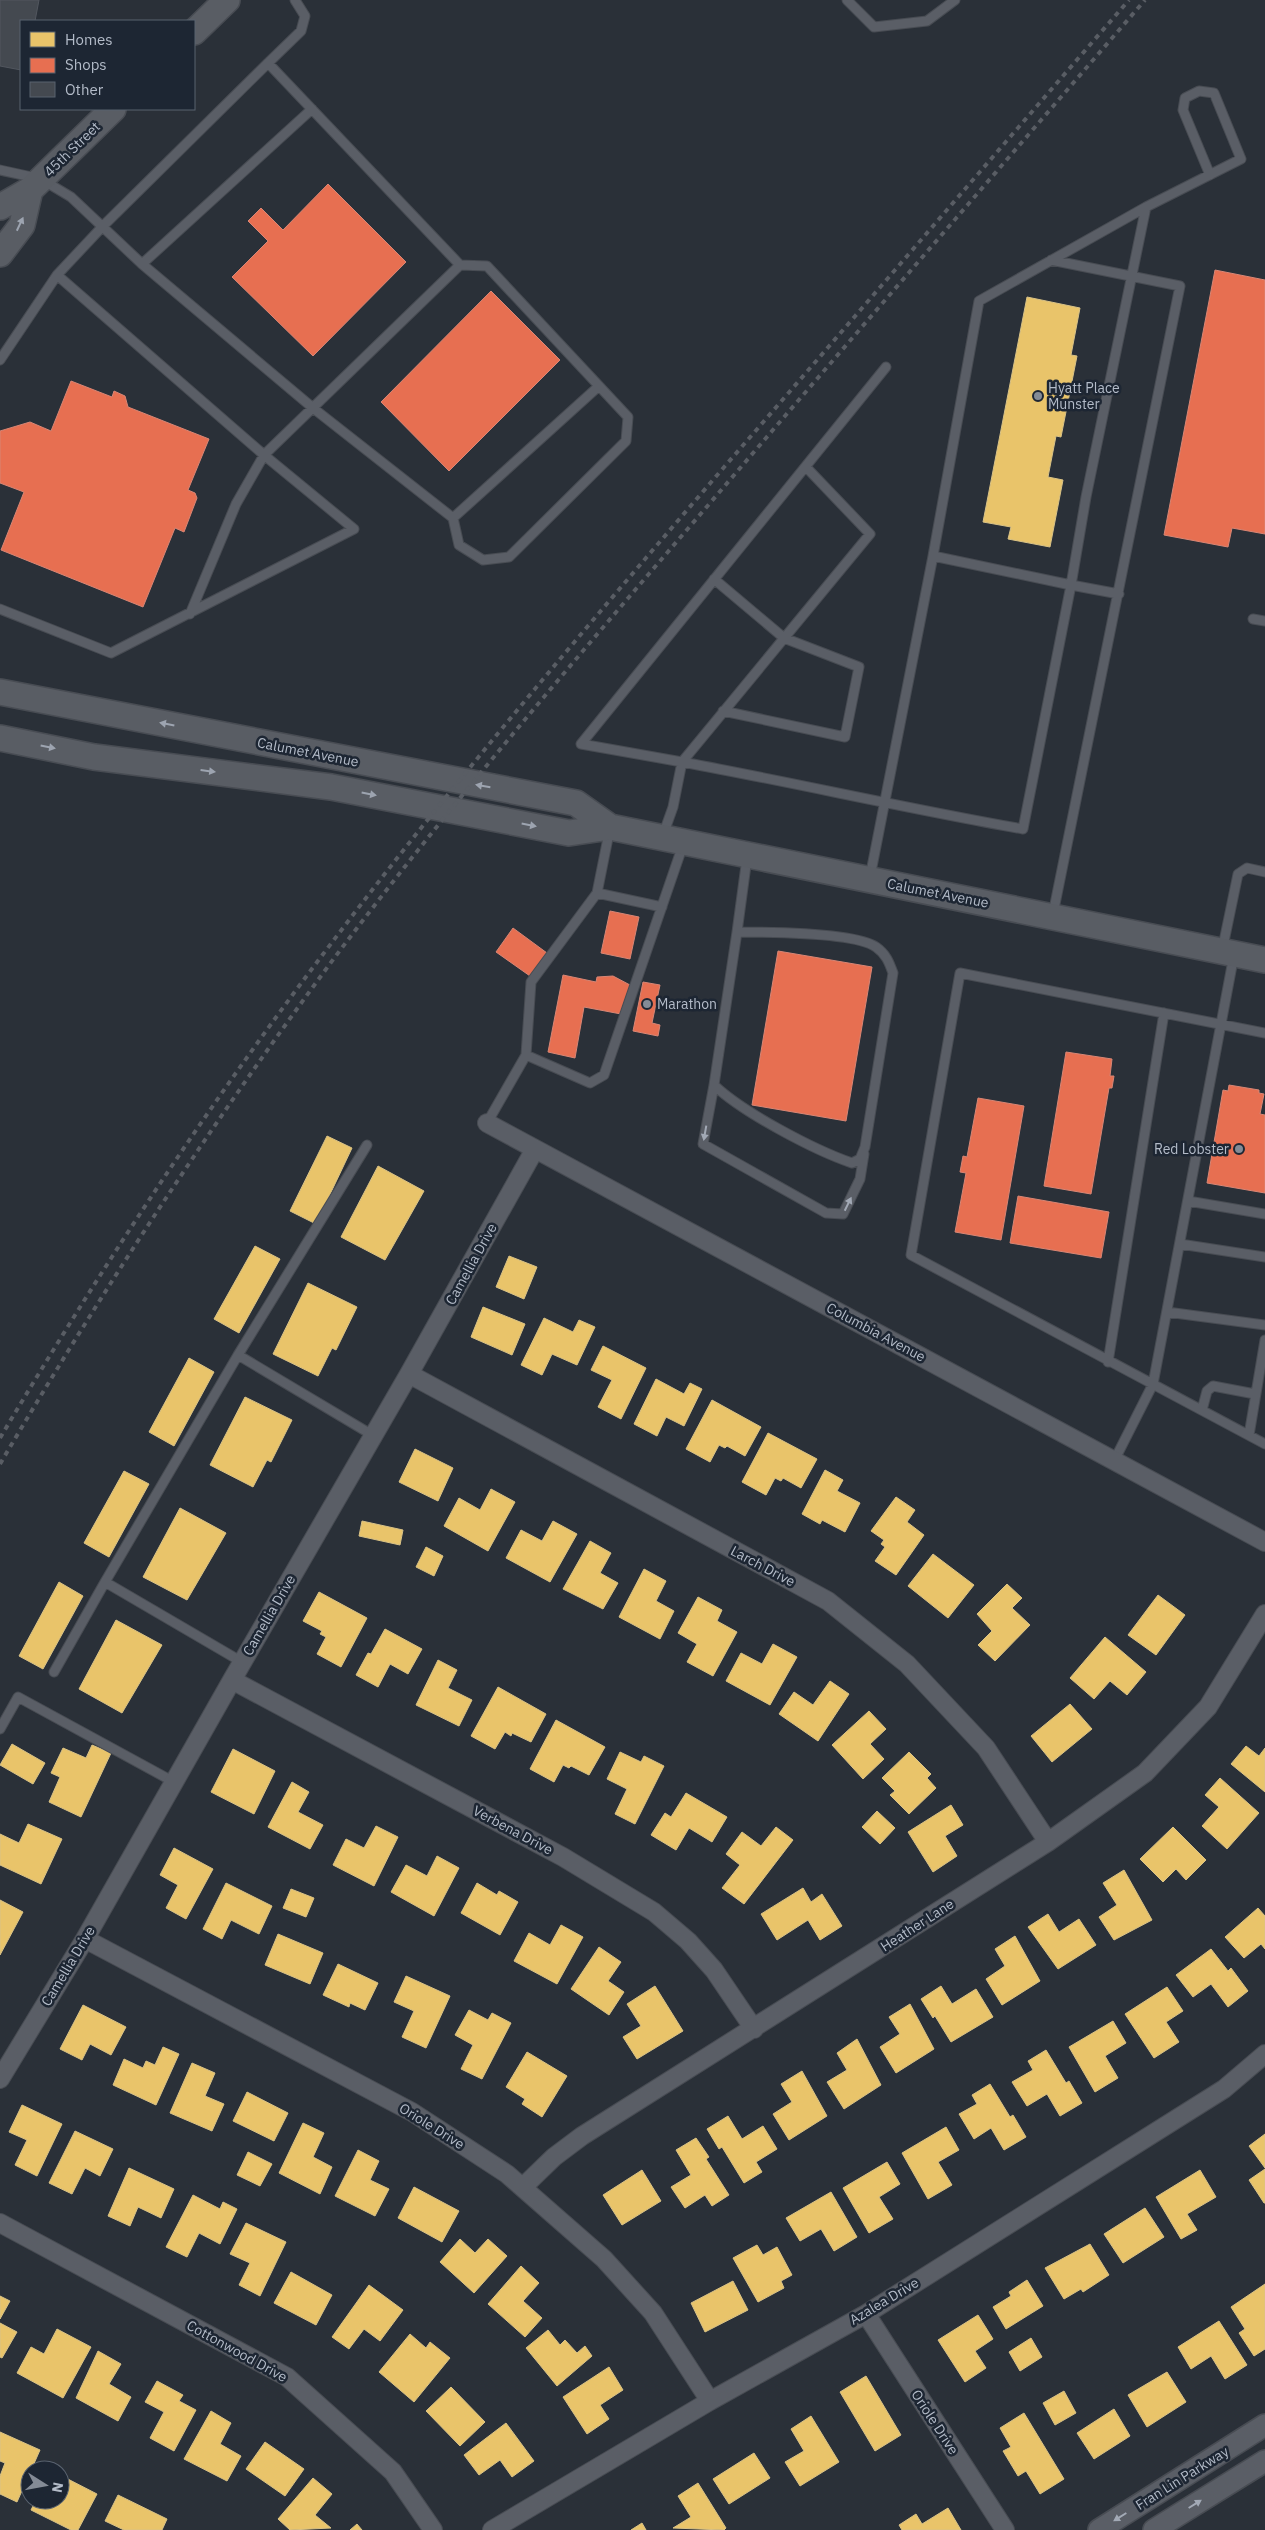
<svg xmlns="http://www.w3.org/2000/svg" width="1265" height="2530" font-family="'IBM Plex Sans',sans-serif">
  <style>
    .homes { fill: #e9c46a; stroke: #d9c286 }
    .shops { fill: #e76f51; stroke: #d88675 }
    .building { fill: #444950; stroke: #52575f }
    .lines { fill: none; stroke-linecap: round; stroke-linejoin: round }
    .service-casing { stroke: #484c53; stroke-width: 11 }
    .minor-casing { stroke: #484c53; stroke-width: 20 }
    .tertiary-casing { stroke: #484c53; stroke-width: 24 }
    .secondary-casing { stroke: #484c53; stroke-width: 28 }
    .service { stroke: #5a5e66; stroke-width: 9 }
    .minor { stroke: #5a5e66; stroke-width: 18 }
    .tertiary { stroke: #5a5e66; stroke-width: 21 }
    .secondary { stroke: #595d64; stroke-width: 25 }
    .rail { stroke: #595d64; stroke-width: 4; stroke-dasharray: 5 5; stroke-linecap: butt }
    .oneway { fill: #9da4b0 }
    .oneway2 { fill: #a2a9b5 }
    .poi-dot { fill: #848b96; stroke: #1d2633; stroke-width: 2 }
    .labels { text-anchor: middle; stroke-width: 5; stroke-linejoin: round; paint-order: stroke }
    .street-label { font-size: 14px; fill: #b4bcc9; stroke: #1d2633 }
    .poi-label { font-size: 14px; fill: #b4bcc9; stroke: #1d2633; text-anchor: start }
  </style>
  <rect width="100%" height="100%" fill="#2a3038"/>
  <path class="homes" d="M1027,297L1080,308L1071,355L1077,356L1061,437L1056,436L1048,477L1063,480L1050,547L1008,539L1011,527L983,522Z
    M327,1136L352,1148L316,1224L290,1211Z
    M378,1166L424,1191L385,1260L341,1237Z
    M255,1246L280,1259L239,1333L214,1319Z
    M509,1256L537,1267L524,1299L496,1287Z
    M308,1283L357,1307L336,1350L332,1348L318,1376L273,1354Z
    M483,1307L525,1324L512,1355L471,1337Z
    M544,1318L573,1332L579,1320L595,1327L577,1365L552,1354L542,1375L521,1365Z
    M603,1346L646,1368L621,1419L598,1407L612,1380L591,1370Z
    M189,1358L214,1372L174,1446L149,1432Z
    M656,1379L684,1394L690,1383L702,1389L684,1426L666,1417L657,1436L634,1424Z
    M245,1397L292,1420L271,1462L267,1460L253,1487L210,1465Z
    M712,1400L761,1427L745,1456L727,1446L725,1448L719,1445L710,1462L686,1449Z
    M768,1433L817,1459L801,1488L783,1478L781,1481L775,1478L766,1495L742,1482Z
    M415,1449L453,1468L438,1501L399,1482Z
    M825,1470L843,1480L837,1491L860,1503L845,1532L822,1520L820,1524L802,1514Z
    M124,1471L149,1484L109,1557L84,1543Z
    M491,1489L515,1502L488,1551L444,1526L459,1498L480,1510Z
    M896,1497L915,1510L907,1522L924,1535L896,1575L875,1561L885,1547L881,1544L884,1540L871,1531Z
    M180,1508L226,1533L187,1600L143,1577Z
    M362,1521L403,1530L400,1545L359,1536Z
    M553,1521L577,1534L550,1582L506,1558L521,1530L542,1541Z
    M590,1541L611,1553L600,1573L618,1583L603,1609L563,1589Z
    M426,1547L443,1556L434,1576L416,1567Z
    M933,1554L974,1585L948,1618L908,1586Z
    M644,1569L666,1581L656,1601L674,1611L660,1639L619,1617Z
    M59,1582L83,1596L43,1669L19,1656Z
    M1007,1584L1022,1598L1012,1608L1030,1625L995,1661L978,1645L992,1631L977,1614Z
    M319,1592L367,1618L341,1667L317,1654L326,1637L320,1634L322,1631L303,1621Z
    M1158,1595L1185,1615L1156,1655L1128,1635Z
    M698,1597L722,1610L717,1621L737,1632L713,1676L687,1662L697,1644L678,1633Z
    M116,1620L162,1645L122,1713L79,1689Z
    M385,1629L422,1649L408,1674L390,1664L378,1687L356,1675L368,1653L371,1654Z
    M1105,1637L1146,1672L1127,1695L1110,1681L1094,1699L1070,1678Z
    M773,1644L797,1657L770,1705L726,1681L741,1653L762,1664Z
    M438,1660L457,1670L448,1688L472,1700L459,1726L416,1705Z
    M830,1681L849,1694L818,1741L779,1714L794,1692L813,1705Z
    M498,1687L546,1714L531,1742L512,1733L511,1736L505,1732L495,1749L471,1736Z
    M1070,1704L1092,1729L1052,1762L1031,1736Z
    M869,1711L886,1729L870,1744L884,1759L863,1779L832,1745Z
    M556,1720L605,1747L589,1775L571,1766L569,1768L563,1765L554,1782L530,1769Z
    M12,1744L45,1763L33,1784L0,1765Z
    M92,1745L111,1753L81,1817L49,1802L60,1777L51,1773L63,1748L86,1758Z
    M1246,1746L1259,1756L1265,1748V1792L1231,1764Z
    M233,1749L275,1771L254,1814L211,1792Z
    M620,1752L641,1762L644,1756L664,1766L635,1824L615,1814L627,1789L607,1779Z
    M909,1752L931,1774L927,1778L936,1788L909,1814L890,1795L895,1791L882,1778Z
    M1220,1778L1259,1813L1227,1849L1202,1826L1219,1807L1205,1795Z
    M292,1782L309,1792L298,1812L323,1825L310,1849L268,1827Z
    M686,1793L727,1817L712,1842L689,1828L676,1850L651,1835L665,1813L671,1817Z
    M951,1805L963,1825L945,1836L957,1856L933,1872L908,1832Z
    M877,1811L895,1828L880,1844L862,1827Z
    M28,1824L62,1839L41,1884L0,1865V1834L19,1843Z
    M376,1826L398,1837L374,1886L333,1865L346,1839L364,1848Z
    M776,1827L793,1840L744,1904L722,1888L740,1865L726,1854L742,1832L761,1846Z
    M1173,1827L1206,1860L1186,1880L1176,1869L1163,1882L1140,1859Z
    M174,1848L213,1869L186,1919L166,1908L178,1885L160,1875Z
    M437,1856L459,1868L434,1916L391,1892L406,1865L427,1876Z
    M1124,1870L1152,1920L1114,1940L1099,1917L1117,1905L1103,1883Z
    M226,1883L272,1906L259,1934L231,1920L222,1939L203,1929Z
    M477,1883L497,1895L499,1891L518,1902L500,1935L461,1913Z
    M803,1888L811,1902L822,1894L842,1926L820,1940L808,1920L777,1940L761,1914Z
    M291,1889L314,1898L306,1917L283,1908Z
    M0,1900L23,1912L0,1955Z
    M1258,1908L1265,1916V1949L1261,1944L1244,1958L1225,1937Z
    M1048,1914L1059,1932L1079,1919L1096,1945L1058,1969L1028,1927Z
    M561,1925L583,1937L557,1984L514,1961L529,1933L550,1945Z
    M278,1934L323,1953L310,1984L265,1965Z
    M1015,1936L1040,1981L1002,2005L986,1979L1005,1966L995,1949Z
    M599,1947L621,1962L608,1981L624,1992L609,2015L571,1989Z
    M1211,1949L1228,1971L1231,1968L1248,1991L1228,2007L1211,1984L1193,1997L1176,1975Z
    M338,1964L378,1983L365,2010L350,2003L349,2007L323,1995Z
    M406,1976L450,1996L426,2048L402,2037L414,2011L394,2002Z
    M655,1986L683,2031L637,2059L623,2037L641,2026L627,2004Z
    M941,1986L952,2004L976,1989L993,2017L951,2042L935,2016L933,2018L921,1999Z
    M1167,1987L1183,2011L1166,2022L1179,2042L1154,2058L1125,2014Z
    M910,2004L934,2049L896,2073L880,2047L900,2034L889,2017Z
    M83,2005L126,2027L111,2055L90,2044L82,2060L60,2049Z
    M469,2010L488,2020L492,2013L511,2023L482,2079L461,2069L473,2045L455,2035Z
    M1113,2021L1126,2043L1105,2056L1118,2078L1095,2092L1069,2047Z
    M857,2039L881,2085L844,2109L827,2082L847,2070L837,2053Z
    M163,2047L179,2054L156,2105L113,2085L124,2059L143,2068L146,2061L155,2065Z
    M1046,2050L1066,2083L1069,2081L1082,2103L1060,2116L1047,2094L1027,2106L1012,2082L1033,2070L1028,2061Z
    M527,2052L567,2076L542,2117L522,2104L525,2099L506,2087Z
    M192,2063L215,2073L205,2096L224,2104L212,2131L170,2113Z
    M802,2071L827,2116L789,2140L773,2114L792,2102L781,2084Z
    M990,2084L1010,2117L1013,2115L1026,2137L1004,2150L991,2128L974,2139L959,2114L977,2104L972,2095Z
    M247,2092L288,2113L274,2141L233,2121Z
    M22,2105L62,2124L37,2176L15,2165L27,2140L9,2132Z
    M728,2116L742,2139L763,2126L777,2149L756,2162L762,2172L744,2183L722,2147L719,2149L707,2129Z
    M303,2123L324,2133L313,2157L332,2167L320,2194L279,2173Z
    M946,2127L959,2150L938,2162L952,2185L928,2199L902,2153Z
    M75,2131L113,2149L100,2176L85,2168L72,2194L49,2183Z
    M1265,2134V2168L1249,2146Z
    M696,2138L709,2157L706,2159L729,2195L712,2206L705,2195L685,2208L671,2187L691,2175L676,2150Z
    M358,2150L379,2161L370,2180L389,2189L375,2216L335,2196Z
    M248,2152L272,2164L260,2186L237,2175Z
    M887,2162L900,2184L879,2197L893,2219L869,2233L843,2188Z
    M129,2168L174,2189L161,2218L138,2207L130,2226L108,2216Z
    M1265,2169V2203H1264L1249,2180Z
    M642,2170L661,2201L622,2225L603,2195Z
    M1200,2170L1216,2197L1187,2214L1197,2230L1181,2239L1156,2197Z
    M414,2187L459,2211L442,2242L398,2218Z
    M831,2192L857,2237L834,2251L821,2229L800,2241L786,2218Z
    M193,2195L220,2209L223,2202L237,2209L220,2244L199,2233L187,2257L166,2247Z
    M1145,2208L1164,2237L1123,2263L1104,2234Z
    M246,2223L286,2242L260,2296L239,2285L250,2263L230,2254Z
    M460,2239L475,2253L488,2239L507,2256L474,2293L440,2262Z
    M1090,2244L1109,2275L1083,2292L1081,2289L1064,2299L1045,2268Z
    M757,2245L763,2255L777,2247L792,2275L781,2281L784,2288L758,2302L733,2258Z
    M521,2266L539,2283L523,2301L542,2318L525,2337L488,2304Z
    M291,2272L332,2295L316,2325L274,2303Z
    M1027,2280L1043,2306L1006,2329L993,2307L1011,2296L1009,2292Z
    M733,2281L748,2310L705,2332L691,2303Z
    M1265,2284V2349L1254,2356L1239,2333L1245,2329L1231,2307Z
    M369,2285L403,2310L380,2341L364,2329L349,2349L332,2337Z
    M0,2296L10,2301L0,2319Z
    M978,2315L993,2339L975,2351L986,2368L965,2382L938,2340Z
    M1219,2321L1247,2365L1225,2379L1211,2356L1191,2369L1178,2347Z
    M0,2323L17,2332L2,2358L0,2357Z
    M57,2329L91,2347L63,2398L17,2373L31,2347L44,2354Z
    M548,2330L560,2345L565,2340L577,2353L585,2346L592,2356L557,2386L526,2348Z
    M410,2334L426,2348L430,2342L450,2358L414,2402L379,2372Z
    M1031,2338L1042,2357L1020,2371L1009,2352Z
    M98,2351L121,2364L109,2384L131,2397L118,2421L76,2398Z
    M609,2367L623,2390L600,2405L609,2419L587,2434L563,2397Z
    M1167,2372L1186,2402L1147,2427L1128,2395Z
    M866,2376L901,2435L875,2451L840,2392Z
    M157,2381L183,2395L179,2401L196,2410L174,2451L150,2438L164,2412L145,2402Z
    M451,2387L485,2422L460,2446L426,2411Z
    M1064,2391L1076,2413L1055,2425L1043,2403Z
    M1114,2409L1130,2436L1094,2459L1077,2433Z
    M211,2411L231,2423L220,2444L241,2456L227,2481L184,2459Z
    M1024,2413L1064,2479L1040,2494L1026,2471L1018,2476L1003,2451L1011,2447L1000,2428Z
    M811,2416L839,2462L800,2486L785,2462L804,2451L791,2429Z
    M506,2423L534,2461L512,2477L500,2460L479,2475L464,2455Z
    M0,2432L40,2450L17,2502L0,2494V2476L5,2463L0,2461Z
    M265,2442L304,2469L285,2496L246,2469Z
    M754,2453L770,2478L729,2504L713,2479Z
    M60,2475L97,2494L78,2530H71L31,2510L36,2500H60Z
    M313,2478L332,2494L315,2515L331,2528L290,2530L278,2519Z
    M698,2483L726,2528L724,2530L673,2528L691,2517L678,2496Z
    M118,2495L167,2519L162,2530H124L105,2521Z
    M948,2508L961,2530H902L899,2525L916,2514L922,2524Z
    M642,2523L646,2530H631Z
    M357,2524L362,2530H350Z"/>
  <path class="shops" d="M328,184L406,262L313,356L232,277L268,241L248,221L261,208L283,230Z
    M1215,270L1265,280V534L1232,528L1228,547L1164,535Z
    M491,291L560,360L449,471L381,402Z
    M71,381L112,397L114,391L125,396L128,407L209,439L188,490L195,493L197,498L184,532L175,528L143,607L1,550L24,492L0,483V431L30,422L51,431Z
    M610,911L639,917L630,959L601,953Z
    M513,928L547,953L530,976L496,952Z
    M778,951L872,967L846,1121L752,1105Z
    M563,975L596,982L597,977L613,976L630,985L626,1004L623,1005L621,1014L584,1007L575,1058L548,1052Z
    M643,982L660,985L652,1023L660,1025L658,1036L633,1031Z
    M1066,1052L1112,1059L1110,1076H1114L1112,1088H1109L1091,1194L1044,1186Z
    M1229,1085L1259,1090V1093L1264,1094L1260,1114L1265,1115V1193L1207,1183L1223,1090L1228,1091Z
    M978,1098L1024,1106L1001,1240L955,1232L966,1173L960,1172L963,1156L967,1157Z
    M1018,1196L1109,1212L1101,1258L1010,1243Z"/>
  <path class="building" d="M0,0H39L35,21H21V70L0,66Z"/>
  <g class="lines">
    <defs>
      <path id="service" d="M847,0L874,27L927,21L955,0
        M0,170L41,179L71,197L142,264L313,408L453,518L459,545L483,560L509,557L626,441L628,417L487,266L460,265L268,63L301,31L305,16L295,0
        M1146,207L1241,159L1214,93L1199,91L1185,98L1183,110L1210,175
        M1051,260L1180,286L1053,914
        M142,264L312,109
        M0,360L57,275
        M806,467L870,534L682,762L581,744L886,367
        M453,518L599,386
        M714,579L784,638L859,667L845,737L723,711
        M0,609L111,653L354,529L264,455L57,275L103,226L268,63
        M190,614L236,504L264,455L460,265
        M1253,619L1265,621
        M610,828L597,893L662,907
        M663,835L673,807L682,762C796,783 909,809 1023,829L1071,585L933,556L979,301L1146,207L1086,497L1071,585L1119,594
        M870,877L933,556
        M737,932C765,932 855,932 876,947C886,954 889,962 893,973L865,1147L860,1159L852,1163C814,1150 742,1112 714,1085Z
        M737,932L747,858
        M1222,951L1238,874L1247,868L1265,872
        M1265,1033L960,973L911,1255L1265,1444
        M526,1055L590,1083L604,1075L683,845
        M714,1085L703,1144L826,1213L843,1214L860,1179L864,1154
        M487,1123L526,1055L531,982L597,893
        M1188,1201L1265,1214
        M1180,1244L1265,1257
        M1167,1312L1265,1325
        M238,1355L367,1145
        M1108,1362L1164,1013
        M1202,1410L1207,1391L1213,1386L1255,1394
        M1249,1435L1265,1340
        M1114,1461L1153,1384L1234,955
        M242,1662L105,1582L238,1355L374,1436
        M54,1672L105,1582
        M0,1729L18,1697L174,1782"/>
      <path id="minor" d="M487,1123L1265,1542
        M409,1374L828,1601L907,1664L986,1748L1048,1842
        M232,1680L563,1857L654,1912L688,1941L714,1970L754,2029
        M85,1939L412,2112L507,2174L604,2259L653,2313L710,2401
        M0,2079L85,1939L232,1680L409,1374L535,1149
        M523,2187L554,2157L582,2136L1048,1842L1145,1773L1208,1707L1265,1614
        M0,2223L287,2377L393,2472L433,2530
        M866,2314L1005,2530
        M492,2530L710,2401L866,2314L1224,2089L1265,2054"/>
      <path id="tertiary" d="M1099,2530L1265,2425
        M1154,2530L1265,2461"/>
      <path id="secondary" d="M194,32L227,0
        M0,207L30,190L113,109
        M0,254L22,225L30,190
        M0,692L576,803L610,827
        M0,738L94,757L331,787L569,833L610,827L1265,960"/>
    </defs>
    <use href="#service" class="service-casing"/>
    <use href="#minor" class="minor-casing"/>
    <use href="#tertiary" class="tertiary-casing"/>
    <use href="#secondary" class="secondary-casing"/>
    <use href="#service" class="service"/>
    <use href="#minor" class="minor"/>
    <use href="#tertiary" class="tertiary"/>
    <use href="#secondary" class="secondary"/>
    <path class="rail" d="M0,1438C100,1270 208,1105 327,949C453,782 589,624 725,466C860,311 994,155 1129,0
      M0,1464C103,1289 214,1120 335,957C452,802 578,656 704,510C851,339 998,170 1145,0"/>
  </g>
  <defs><path id="oneway-solid" d="M-6-.8H1V-3.2L6.5 0L1 3.2V.8H-6Z" transform="scale(1.25)"/></defs>
  <g class="oneway">
    <use href="#oneway-solid" transform="translate(20 224) rotate(-65)"/>
    <use href="#oneway-solid" transform="translate(167 724) rotate(-169)"/>
    <use href="#oneway-solid" transform="translate(48 747) rotate(11)"/>
    <use href="#oneway-solid" transform="translate(208 771) rotate(7)"/>
    <use href="#oneway-solid" transform="translate(483 786) rotate(-170)"/>
    <use href="#oneway-solid" transform="translate(369 794) rotate(11)"/>
    <use href="#oneway-solid" transform="translate(529 825) rotate(11)"/>
  </g>
  <g class="oneway2">
    <use href="#oneway-solid" transform="translate(705 1133) rotate(100)"/>
    <use href="#oneway-solid" transform="translate(848 1204) rotate(-64)"/>
    <use href="#oneway-solid" transform="translate(1195 2504) rotate(-32)"/>
    <use href="#oneway-solid" transform="translate(1120 2517) rotate(148)"/>
  </g>
  <g class="poi-dot">
    <circle cx="1038" cy="396" r="5"/>
    <circle cx="647" cy="1004" r="5"/>
    <circle cx="1239" cy="1149" r="5"/>
  </g>
  <g class="labels">
    <g class="street-label">
      <text transform="translate(72 149) rotate(-44)" y="5">45th Street</text>
      <text transform="translate(308 752) rotate(11)" y="5">Calumet Avenue</text>
      <text transform="translate(938 893) rotate(11)" y="5">Calumet Avenue</text>
      <text transform="translate(471 1264) rotate(-61)" y="5">Camellia Drive</text>
      <text transform="translate(876 1332) rotate(28)" y="5">Columbia Avenue</text>
      <text transform="translate(763 1566) rotate(28)" y="5">Larch Drive</text>
      <text transform="translate(269 1615) rotate(-60)" y="5">Camellia Drive</text>
      <text transform="translate(513 1830) rotate(28)" y="5">Verbena Drive</text>
      <text transform="translate(917 1925) rotate(-33)" y="5">Heather Lane</text>
      <text transform="translate(68 1966) rotate(-59)" y="5">Camellia Drive</text>
      <text transform="translate(432 2126) rotate(32)" y="5">Oriole Drive</text>
      <text transform="translate(884 2301) rotate(-31)" y="5">Azalea Drive</text>
      <text transform="translate(237 2351) rotate(29)" y="5">Cottonwood Drive</text>
      <text transform="translate(935 2422) rotate(57)" y="5">Oriole Drive</text>
      <text transform="translate(1182 2478) rotate(-32)" y="5">Fran Lin Parkway</text>
    </g>
    <g class="poi-label">
      <text x="1048" y="393">Hyatt Place<tspan x="1048" dy="16">Munster</tspan></text>
      <text x="657" y="1009">Marathon</text>
      <text x="1229" y="1154" text-anchor="end">Red Lobster</text>
    </g>
  </g>
  <rect x="20" y="20" width="175" height="90" fill="#1d2633" stroke="#59626f"/>
  <rect x="30" y="32" width="25" height="15" fill="#e9c46a" stroke="#59626f"/>
  <text x="65" y="45" font-size="15" fill="#b4bcc9">Homes</text>
  <rect x="30" y="58" width="25" height="15" fill="#e76f51" stroke="#59626f"/>
  <text x="65" y="70" font-size="15" fill="#b4bcc9">Shops</text>
  <rect x="30" y="82" width="25" height="15" fill="#444950" stroke="#59626f"/>
  <text x="65" y="95" font-size="15" fill="#b4bcc9">Other</text>
  <g transform="translate(45 2485) rotate(101)"><circle r="24" fill="#1d2633" stroke="#59626f"/>
  <path d="M0-4L9 19L0 12L-9 19Z" fill="#848b96"/>
  <text y="-8" font-size="14" font-weight="bold" text-anchor="middle" fill="#b4bcc9">N</text>
  </g>
</svg>
